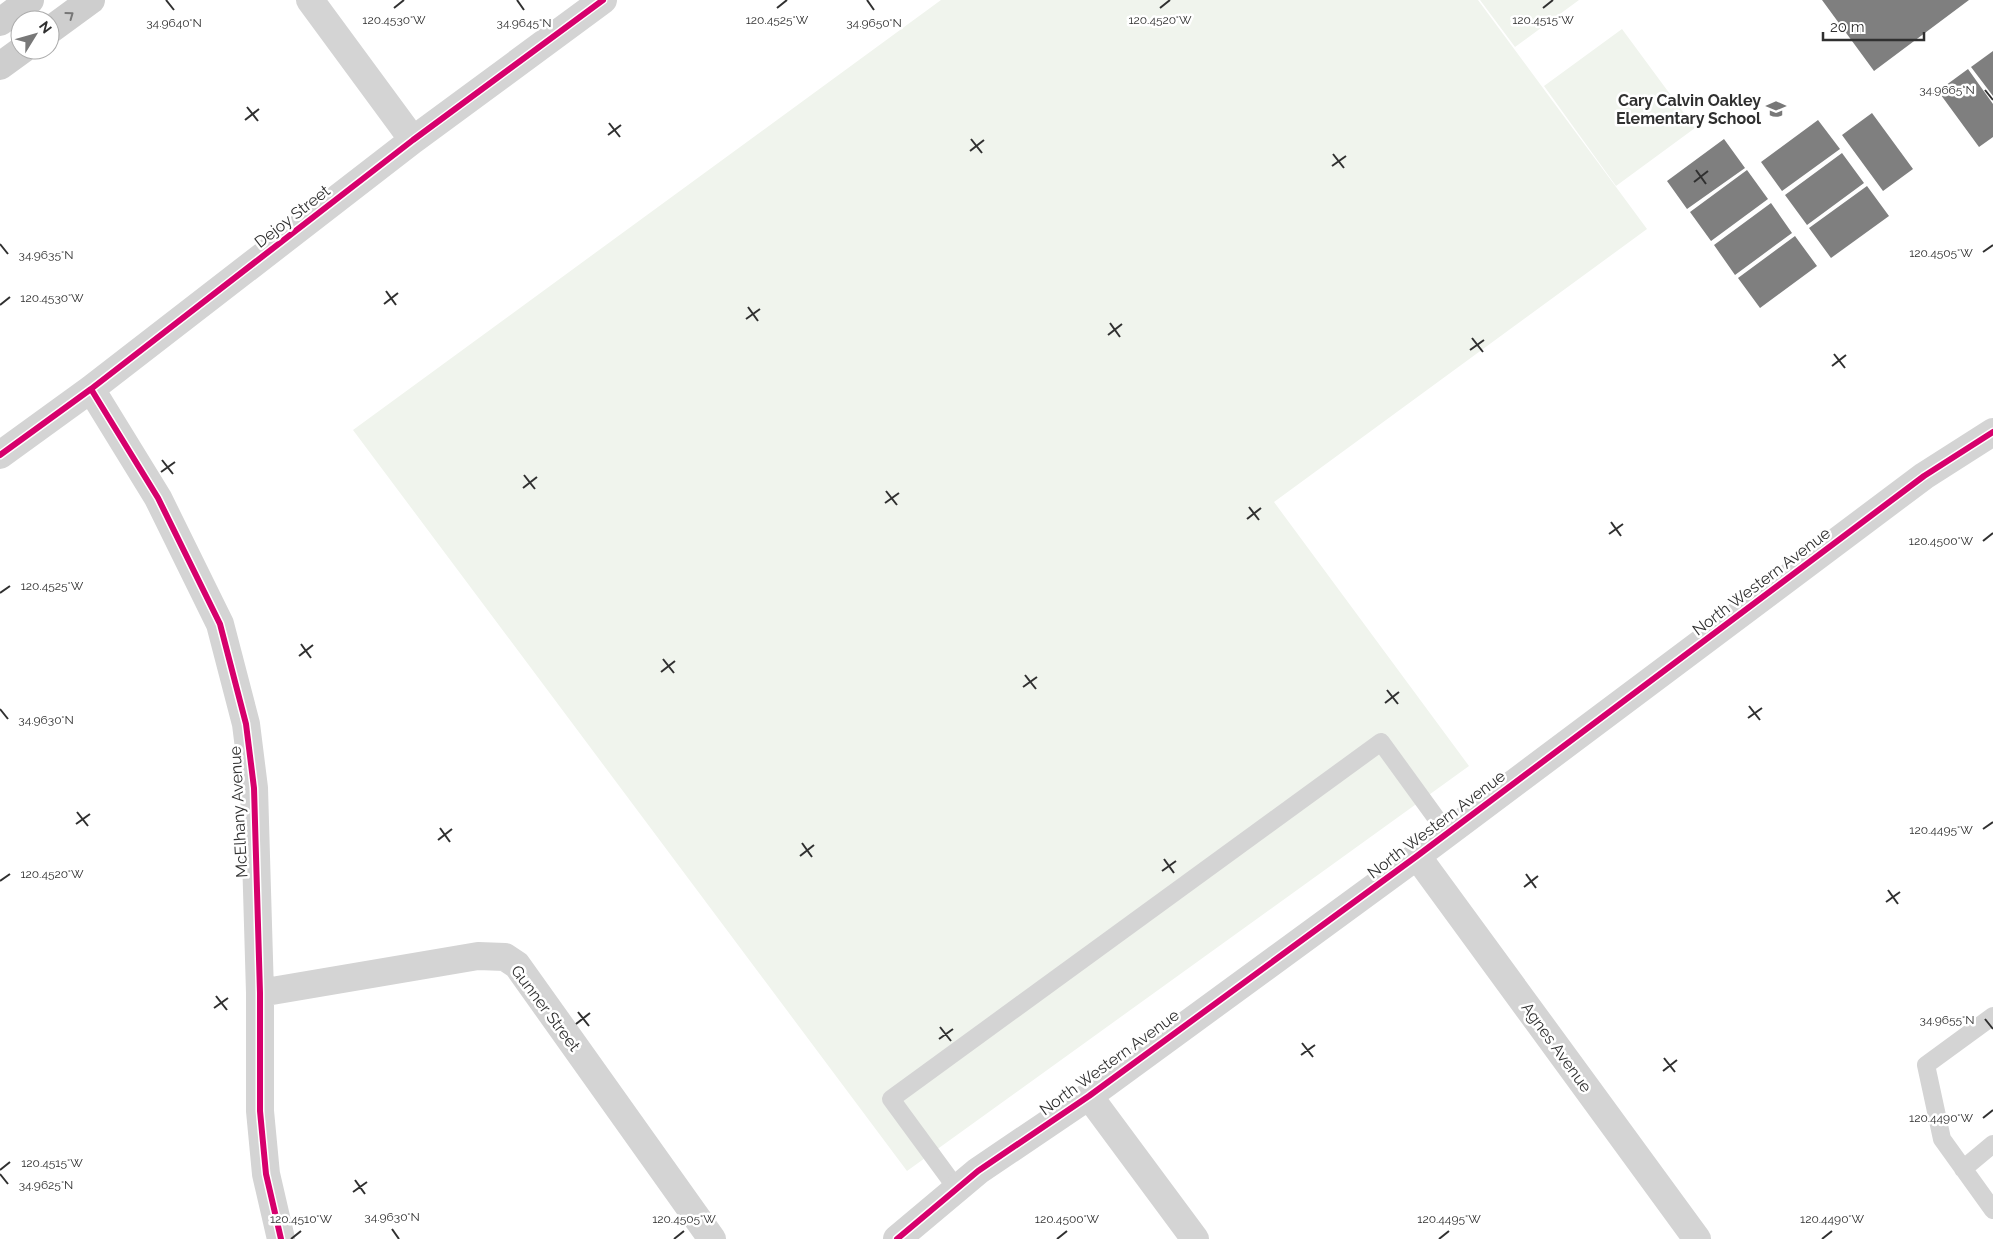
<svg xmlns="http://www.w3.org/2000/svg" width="1993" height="1239" font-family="Raleway,sans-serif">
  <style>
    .green { fill: #f0f4ed }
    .building { fill: #7f7f7f }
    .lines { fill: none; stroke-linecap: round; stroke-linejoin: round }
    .lane { stroke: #d4d4d4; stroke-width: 18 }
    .street { stroke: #d4d4d4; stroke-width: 28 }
    .secondary { stroke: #cecece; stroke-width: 28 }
    .cycleway-casing { stroke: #fff; stroke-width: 9 }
    .cycleway { stroke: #d6006c; stroke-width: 6 }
    .oneway { stroke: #777 }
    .ticks { fill: none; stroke: #303030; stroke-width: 2 }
    .labels { text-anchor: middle; stroke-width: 5; stroke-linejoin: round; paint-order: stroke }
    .poi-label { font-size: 16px; font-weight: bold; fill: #303030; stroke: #fff; text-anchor: end }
    .street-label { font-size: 16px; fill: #303030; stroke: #fff }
    .ticks-label { font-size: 12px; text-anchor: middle; fill: #303030; stroke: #fff; stroke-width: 5; stroke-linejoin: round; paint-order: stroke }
  </style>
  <rect width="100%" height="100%" fill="#fff"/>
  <path class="green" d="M941,0H1478L1647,229L1274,502L1469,766L907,1171L353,430Z
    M1480,0H1579L1515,47Z
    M1622,29L1695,128L1616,186L1544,86Z"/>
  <path class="building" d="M1822,0H1969L1874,71Z
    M1993,51V96L1971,67Z
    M1968,69L1993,104V137L1979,147L1938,91Z
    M1872,113L1913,169L1883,191L1842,135Z
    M1818,120L1840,149L1782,191L1761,162Z
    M1724,139L1745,168L1687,209L1667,181Z
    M1842,153L1864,183L1807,225L1785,195Z
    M1747,170L1768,199L1711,241L1690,212Z
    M1867,186L1889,216L1831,258L1809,228Z
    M1771,203L1792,233L1735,275L1714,245Z
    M1795,236L1817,266L1760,308L1738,278Z"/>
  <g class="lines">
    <path class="lane" d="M1993,1016L1926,1065L1942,1139L1993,1210
      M1963,1169L1993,1144
      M957,1189L891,1099L1381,742L1447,833"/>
    <path class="street" d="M310,0L413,140
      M91,389L158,498L220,624L246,724L254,788L260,993V1111L266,1174L281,1239
      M0,455L91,389L413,140L603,0
      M1417,856L1697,1239
      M260,993L478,956L505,957L517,965L712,1239
      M1089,1096L1195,1239
      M897,1239L978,1171L1089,1096L1417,856L1924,476L1993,432"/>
    <path class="secondary" d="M0,22L30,0
      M50,30L91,0
      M0,66L22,50"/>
    <defs>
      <path id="cycleway" d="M91,389L158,498L220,624L246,724L254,788L260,993V1111L266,1174L281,1239
        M0,455L91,389L413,140L603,0
        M897,1239L978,1171L1089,1096L1417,856L1924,476L1993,432"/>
    </defs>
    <use href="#cycleway" class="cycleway-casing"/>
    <use href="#cycleway" class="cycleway"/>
  </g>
  <defs><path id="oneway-chevron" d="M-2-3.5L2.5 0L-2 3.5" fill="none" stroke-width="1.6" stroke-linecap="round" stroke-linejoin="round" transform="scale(1.25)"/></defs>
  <use class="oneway" href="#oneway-chevron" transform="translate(70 15) rotate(-36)"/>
  <path class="ticks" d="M166,0L174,10M517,0L524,10M867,0L874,10M394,8L404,0M777,8L787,0M1160,8L1170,0M1543,8L1553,0M1985,90L1993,100M247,107L258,121M245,120L259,109M609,123L620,137M608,135L621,125M971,139L982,153M970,151L984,140M1333,154L1344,168M1332,166L1346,156M1696,170L1706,184M1694,182L1708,171M0,244L8,254M1983,252L1993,245M386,291L396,305M384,304L398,293M0,305L10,297M748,307L758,321M746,319L760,309M1110,323L1120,337M1108,335L1122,324M1472,338L1483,352M1470,350L1484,340M1834,354L1845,368M1832,366L1846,355M162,460L173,474M161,472L175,462M524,475L535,489M523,488L537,477M886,491L897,505M885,503L899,493M1249,507L1259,520M1247,519L1261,508M1611,522L1621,536M1609,534L1623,524M1983,541L1993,533M0,593L10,586M301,644L311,658M299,656L313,645M663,659L674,673M661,672L675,661M1025,675L1036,689M1023,687L1037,677M1387,690L1398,704M1385,703L1399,692M1749,706L1760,720M0,709L8,719M1748,718L1762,708M77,812L88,826M76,824L90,814M440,828L450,842M1983,829L1993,822M438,840L452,829M802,843L812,857M800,856L814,845M1164,859L1174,873M1162,871L1176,861M1526,874L1536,888M0,881L10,874M1524,887L1538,876M1888,890L1898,904M1886,902L1900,892M216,996L227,1010M214,1008L228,998M578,1012L589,1026M1985,1019L1993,1029M576,1024L590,1013M940,1027L951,1041M939,1039L953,1029M1302,1043L1313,1057M1301,1055L1315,1045M1664,1058L1675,1072M1663,1071L1677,1060M1983,1118L1993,1110M0,1170L10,1162M0,1174L8,1184M355,1180L365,1194M353,1192L367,1182M392,1229L399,1239M291,1239L301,1231M674,1239L684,1231M1057,1239L1067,1231M1439,1239L1449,1231M1822,1239L1832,1231"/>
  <defs>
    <symbol id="school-bare" viewBox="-9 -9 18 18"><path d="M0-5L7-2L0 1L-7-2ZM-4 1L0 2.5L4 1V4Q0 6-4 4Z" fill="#787878" stroke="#fff" stroke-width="2.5" paint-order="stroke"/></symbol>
  </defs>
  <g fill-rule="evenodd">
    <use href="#school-bare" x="1762" y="95" width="28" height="28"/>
  </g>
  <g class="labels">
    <g class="poi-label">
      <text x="1761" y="106">Cary Calvin Oakley<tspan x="1761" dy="18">Elementary School</tspan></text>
    </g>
    <g class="street-label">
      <text transform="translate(292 216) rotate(-38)" y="6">Dejoy Street</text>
      <text transform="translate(1761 581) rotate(-37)" y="6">North Western Avenue</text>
      <text transform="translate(238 812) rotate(-93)" y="6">McElhany Avenue</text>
      <text transform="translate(1436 824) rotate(-37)" y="6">North Western Avenue</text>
      <text transform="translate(546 1008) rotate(53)" y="6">Gunner Street</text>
      <text transform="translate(1557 1047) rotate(54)" y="6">Agnes Avenue</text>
      <text transform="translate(1109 1062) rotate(-36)" y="6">North Western Avenue</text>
    </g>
  </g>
  <g class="ticks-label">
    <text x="394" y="24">120.4530°W</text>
    <text x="777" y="24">120.4525°W</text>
    <text x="1160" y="24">120.4520°W</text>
    <text x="1543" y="24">120.4515°W</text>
    <text x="174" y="27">34.9640°N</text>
    <text x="524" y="27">34.9645°N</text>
    <text x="874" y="27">34.9650°N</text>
    <text x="1947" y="94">34.9665°N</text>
    <text x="1941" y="257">120.4505°W</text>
    <text x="46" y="259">34.9635°N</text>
    <text x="52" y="302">120.4530°W</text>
    <text x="1941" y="545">120.4500°W</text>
    <text x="52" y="590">120.4525°W</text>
    <text x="46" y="724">34.9630°N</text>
    <text x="1941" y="834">120.4495°W</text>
    <text x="52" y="878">120.4520°W</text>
    <text x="1947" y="1024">34.9655°N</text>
    <text x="1941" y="1122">120.4490°W</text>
    <text x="52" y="1167">120.4515°W</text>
    <text x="46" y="1189">34.9625°N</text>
    <text x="392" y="1221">34.9630°N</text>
    <text x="301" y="1223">120.4510°W</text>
    <text x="684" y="1223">120.4505°W</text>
    <text x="1067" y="1223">120.4500°W</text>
    <text x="1449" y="1223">120.4495°W</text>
    <text x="1832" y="1223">120.4490°W</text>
  </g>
  <g transform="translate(35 35) rotate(53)"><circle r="24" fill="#ffffff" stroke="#acacac"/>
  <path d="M0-4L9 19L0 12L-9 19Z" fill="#787878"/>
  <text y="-8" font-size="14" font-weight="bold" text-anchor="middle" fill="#303030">N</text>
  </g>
  <path d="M1823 32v8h101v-8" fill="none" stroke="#303030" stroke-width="2.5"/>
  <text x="1830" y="32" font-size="15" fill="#303030" stroke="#ffffff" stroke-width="4" paint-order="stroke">20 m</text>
</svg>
